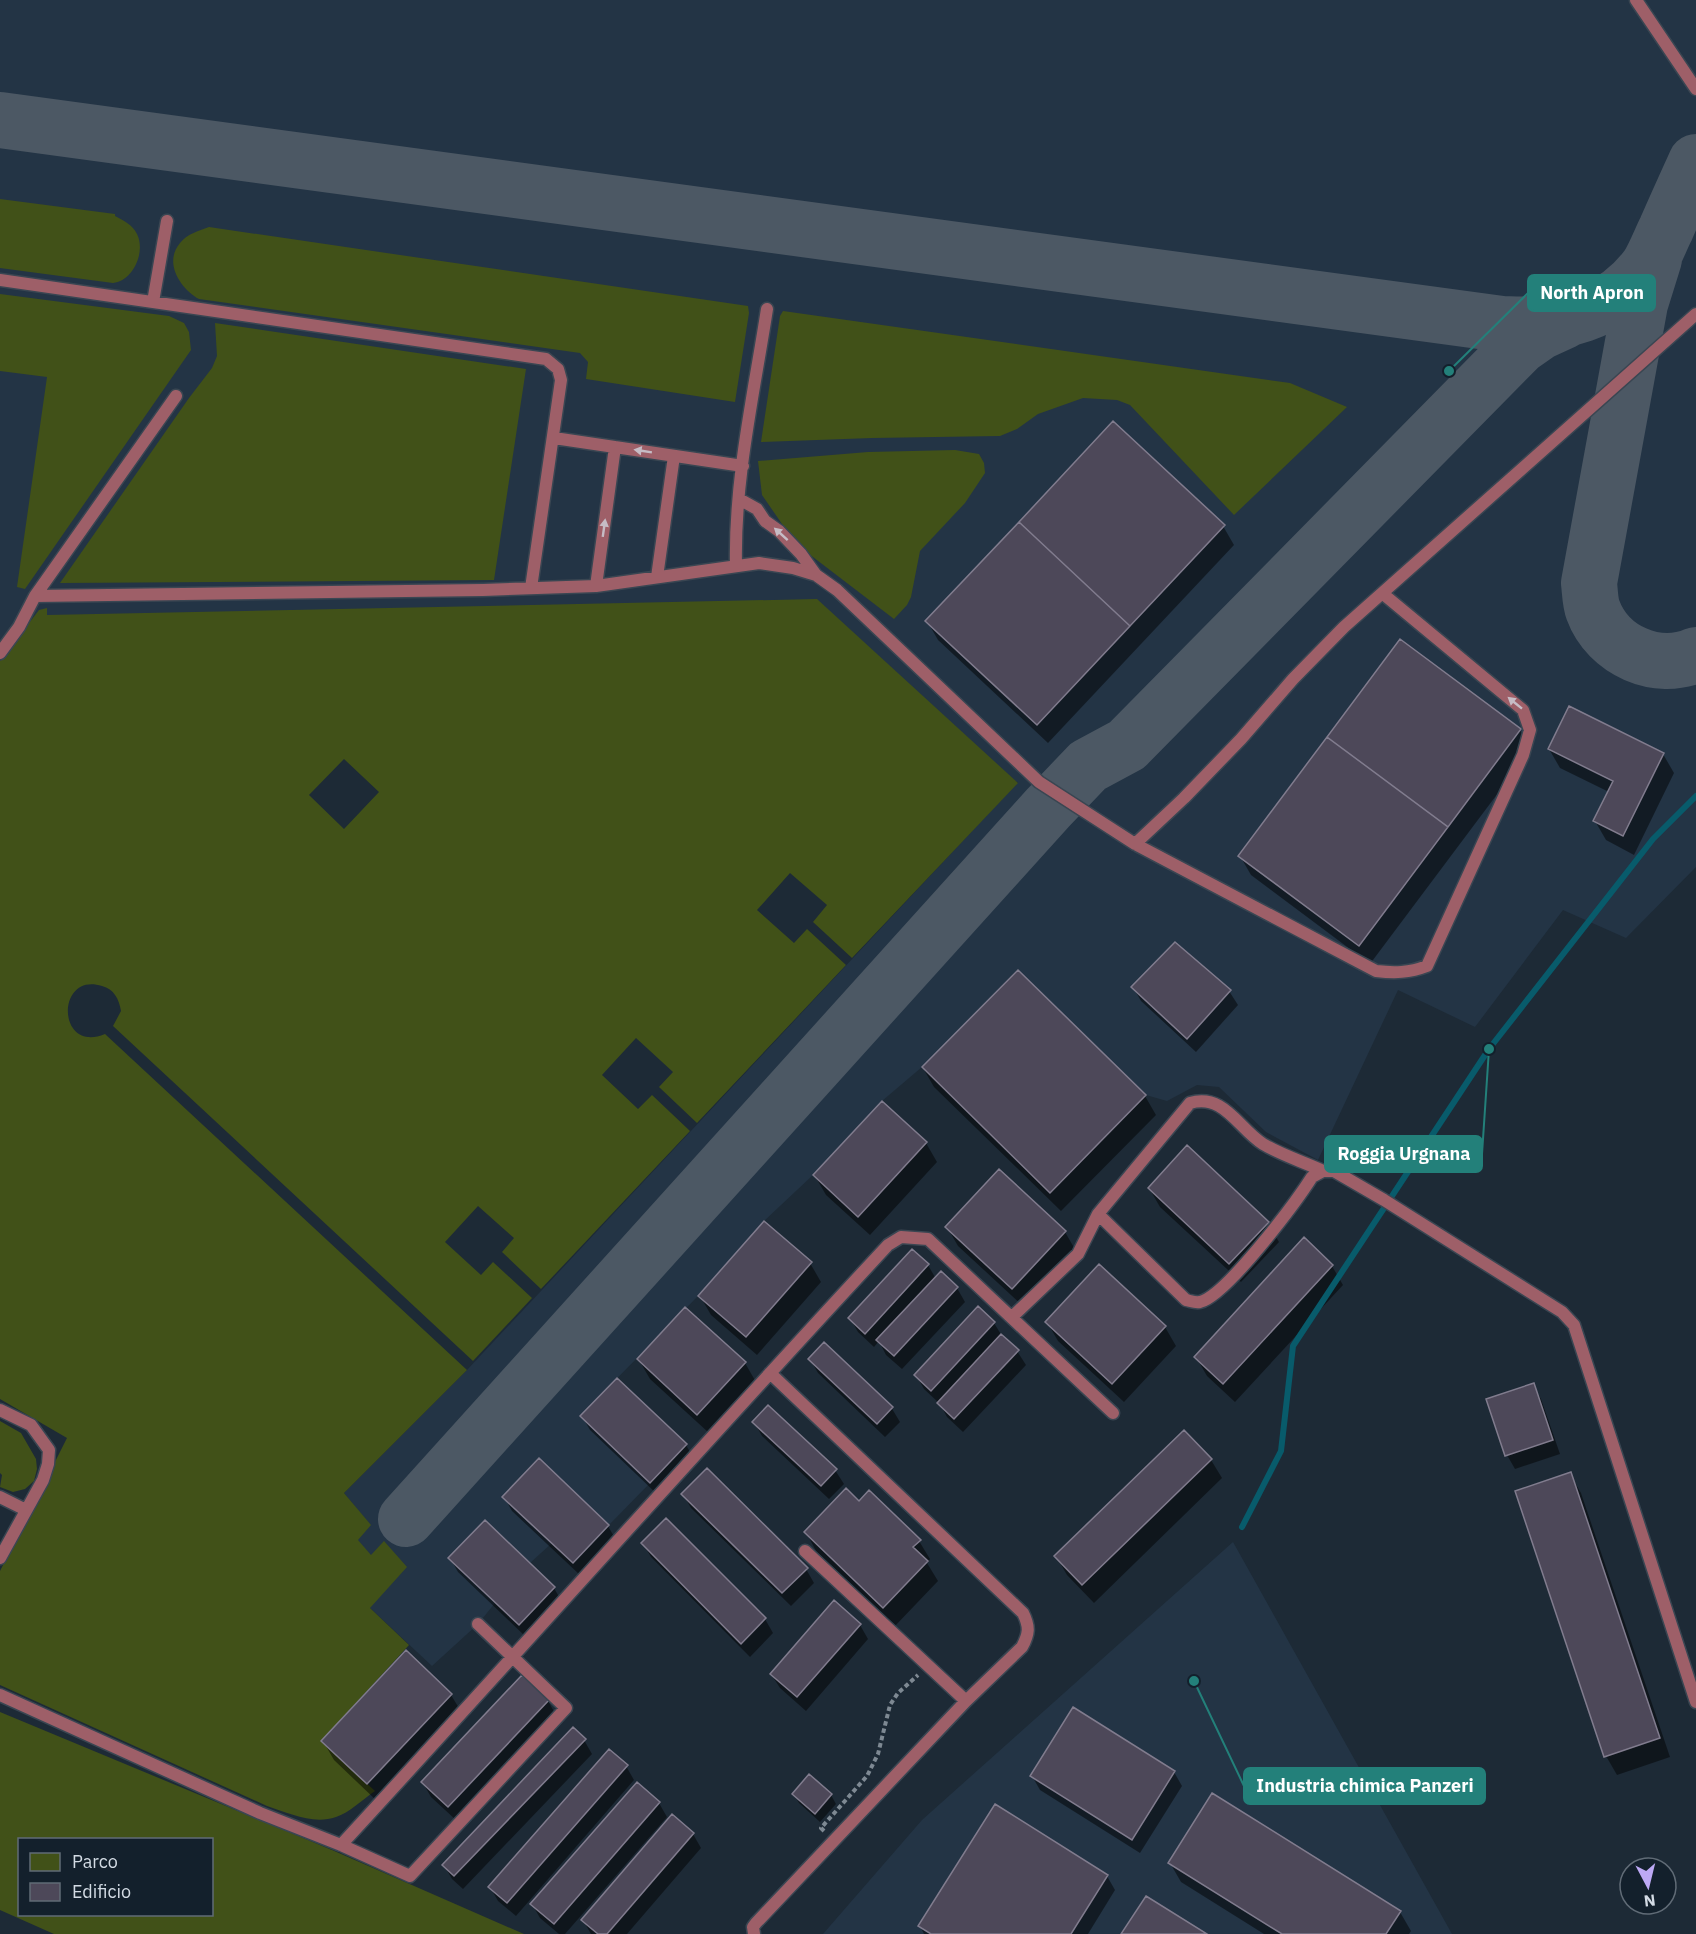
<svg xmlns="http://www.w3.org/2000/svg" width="1696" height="1934" font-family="'IBM Plex Sans',sans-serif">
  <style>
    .built { fill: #233445 }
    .green { fill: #415118; fill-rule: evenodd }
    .shadow { fill: #0007 }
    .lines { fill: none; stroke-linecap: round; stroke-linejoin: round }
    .stream { stroke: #085b6b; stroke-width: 6 }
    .taxiway { stroke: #4c5864; stroke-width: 56 }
    .building { fill: #4d4859; stroke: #817c8e; stroke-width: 1.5 }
    .lane-casing { stroke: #3a4652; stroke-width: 15 }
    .path { stroke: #7e8993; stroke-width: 4; stroke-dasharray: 4.5 3; stroke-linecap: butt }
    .lane { stroke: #9e5f68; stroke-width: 12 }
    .oneway { fill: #c6bcc5 }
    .leader { fill: none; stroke: #23807a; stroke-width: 2 }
    .callout-dot { fill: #23807a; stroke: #13202c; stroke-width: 2 }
    .callout { fill: #23807a; stroke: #23807a; stroke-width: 2 }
    .callout-label { font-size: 18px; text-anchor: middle; font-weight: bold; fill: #fff }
  </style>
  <rect width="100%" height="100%" fill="#1d2a36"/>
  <path class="built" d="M0,0H1696V867L1626,938L1563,910L1475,1027L1398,990L1318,1160L1266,1132L1219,1087L1197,1085L1167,1101L1146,1095L1017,970L922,1067L882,1101L813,1175L764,1221L698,1296L580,1416L650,1483L609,1525L539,1458L502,1497L552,1543L530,1563L485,1520L449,1558L495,1603L478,1624L432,1666L370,1608L384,1542L371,1556L357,1540L370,1525L344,1493L467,1370L1018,782L0,680Z
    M1233,1542L1452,1934H823L922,1820Z"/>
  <path class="green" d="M0,199L115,214V216C124,221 132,224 137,234C146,252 133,281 113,283L0,268Z
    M209,227L748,306L749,313L735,402L586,379L588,362L580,353L199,299C181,289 163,263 180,243C187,234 198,231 209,227Z
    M0,294L169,316L184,323L189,332L191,350L25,589L17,587L47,377L0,371Z
    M783,311L1290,383L1347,407L1234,515L1130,405L1117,400L1083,398L1038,414L1017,429L1000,436L872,438L761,442L780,316Z
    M215,323L526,369L494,580L60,583L189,398L212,368L217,356Z
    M955,450L979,454L984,463L985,473L965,503L920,551L911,597L907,605L894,619L809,554L782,524L762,495L758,461L868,452Z
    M817,599L1018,783L852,958L813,922L827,905L790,873L757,910L794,943L807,929L846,965L697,1123L659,1087L673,1072L636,1038L602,1075L638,1109L652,1095L690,1131L541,1289L502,1252L514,1238L478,1206L445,1242L481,1275L493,1262L532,1298L473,1361L113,1026L121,1011C119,999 114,989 102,986C56,971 56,1054 105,1034L467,1370L344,1493L371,1525L358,1540L371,1555L384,1541L407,1567L370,1608L409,1645L321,1741L375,1791C363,1799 349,1813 336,1817C313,1825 289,1813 267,1806L0,1685V1571L67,1438L0,1399V661L39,610L47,608V615ZM344,759L379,792L344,829L309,795Z
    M0,1421L21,1433L36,1459L37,1469L34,1481L25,1489L13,1492L0,1487L2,1475L0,1473Z
    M0,1712L332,1850L524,1934H54L0,1910ZM20,1840H212V1914H20Z"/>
  <path class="shadow" d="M1223,526L1234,545L1048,743L938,640L927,621Z
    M1520,730L1531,749L1370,964L1251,875L1240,856Z
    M1549,749L1663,754L1674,773L1634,855L1606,840L1595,821L1609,792L1560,768Z
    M1133,987L1229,991L1238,1005L1196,1052L1141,1001Z
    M923,1068L1145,1096L1156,1115L1061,1211L934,1087Z
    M926,1143L937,1162L870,1235L826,1195L815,1176Z
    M999,1171L1065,1232L1076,1251L1024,1307L958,1246L947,1227Z
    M1149,1188L1268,1223L1279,1242L1241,1282L1160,1207Z
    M912,1251L928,1265L936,1279L957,1288L965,1302L902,1369L886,1355L879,1341L874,1347L858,1332L850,1318Z
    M810,1263L821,1282L757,1355L711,1315L700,1296Z
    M1099,1266L1165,1327L1176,1346L1124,1402L1058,1341L1047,1322Z
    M1332,1266L1343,1285L1235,1402L1207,1376L1196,1357Z
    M994,1323L1002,1336L1017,1351L1026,1365L963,1432L947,1417L940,1404L924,1389L916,1375Z
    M810,1359L891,1407L900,1422L885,1437L818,1373Z
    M639,1360L745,1363L756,1382L709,1433L650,1379Z
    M1533,1385L1541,1399L1560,1454L1515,1469L1507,1455Z
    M582,1416L686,1445L694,1459L659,1496L590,1430Z
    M754,1422L835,1470L844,1484L829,1499L762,1436Z
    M539,1460L608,1526L616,1540L581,1576L512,1511L504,1497Z
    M1211,1460L1222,1478L1094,1603L1067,1575L1056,1556Z
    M1570,1474L1581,1493L1670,1757L1617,1775L1606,1756Z
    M683,1494L806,1569L814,1583L791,1606L691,1508Z
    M859,1503L919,1541L930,1559L927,1563L938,1581L895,1626L816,1551L806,1532Z
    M666,1520L765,1619L773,1633L750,1657L651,1557L643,1543Z
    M450,1558L554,1588L562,1602L527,1638L458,1572Z
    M834,1602L860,1625L868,1639L806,1711L780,1688L771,1674Z
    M451,1695L462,1713L378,1802L334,1760L323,1741Z
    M548,1701L556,1715L457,1821L431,1797L423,1783Z
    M584,1740L592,1754L463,1889L452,1879L444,1865Z
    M626,1766L634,1780L516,1916L498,1901L490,1887Z
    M1174,1772L1182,1786L1140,1853L1040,1790L1032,1776Z
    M794,1794L831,1795L836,1804L820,1822L799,1803Z
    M659,1803L667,1817L565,1934H559L540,1918L532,1904Z
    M693,1834L701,1848L627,1934H591L583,1920Z
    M1170,1863L1400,1912L1411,1931L1409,1934H1264L1181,1882Z
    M1107,1876L1115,1890L1088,1934H924L920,1926Z"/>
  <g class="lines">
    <path class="stream" d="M1242,1527L1281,1451L1293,1346L1489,1049L1653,839L1696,796"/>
    <path class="taxiway" d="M0,120L1502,324C1558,327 1613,314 1648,266C1655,255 1660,241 1666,229C1676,206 1686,184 1696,162
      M1654,259L1640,304L1589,583C1590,591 1590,602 1593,610C1608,651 1657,672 1696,655
      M406,1519L1048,808L1088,766L1127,745L1520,346L1540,332L1564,321"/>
  </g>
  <path class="building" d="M1113,421L1225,525L1130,626L1019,522Z
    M1019,522L1130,626L1037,725L925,621Z
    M1400,639L1521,729L1448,827L1327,737Z
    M1569,706L1664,753L1623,836L1593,821L1613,781L1548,749Z
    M1327,737L1448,827L1359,946L1238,856Z
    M1175,942L1231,990L1187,1039L1131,987Z
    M1018,970L1146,1095L1050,1193L922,1067Z
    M882,1101L927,1142L858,1217L813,1175Z
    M1187,1145L1269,1222L1229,1264L1148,1188Z
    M999,1169L1066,1231L1012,1289L945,1227Z
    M764,1221L812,1262L746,1337L698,1296Z
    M1304,1237L1333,1265L1223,1384L1194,1357Z
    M912,1249L929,1264L865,1334L848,1318Z
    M1099,1264L1166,1326L1112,1384L1045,1322Z
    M941,1271L958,1287L894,1356L876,1340Z
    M978,1306L995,1322L931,1391L914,1375Z
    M685,1307L746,1362L697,1415L637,1359Z
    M1001,1334L1019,1350L954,1419L937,1403Z
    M824,1342L893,1407L877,1424L808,1359Z
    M617,1378L687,1444L650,1483L580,1416Z
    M1534,1383L1553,1440L1505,1456L1486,1399Z
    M768,1405L837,1469L821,1486L752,1422Z
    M1184,1430L1212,1459L1082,1585L1054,1556Z
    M539,1458L609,1525L573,1563L502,1497Z
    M707,1468L808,1568L782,1593L681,1494Z
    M1571,1472L1660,1738L1604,1757L1515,1491Z
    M846,1488L859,1501L869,1490L921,1540L913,1547L928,1561L883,1608L804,1532Z
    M666,1518L766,1618L741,1644L641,1543Z
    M485,1520L555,1587L519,1625L448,1558Z
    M834,1600L861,1624L797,1697L770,1674Z
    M406,1650L452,1694L367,1784L321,1741Z
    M522,1675L549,1700L448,1807L421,1782Z
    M1073,1707L1175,1771L1132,1840L1030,1776Z
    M573,1727L586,1739L454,1876L442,1865Z
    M609,1749L628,1765L507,1903L488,1887Z
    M809,1774L832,1794L815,1814L792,1794Z
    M637,1782L660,1802L554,1924L530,1904Z
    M1212,1793L1401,1911L1386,1934H1282L1168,1863Z
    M995,1804L1108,1875L1071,1934H931L918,1926Z
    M672,1814L694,1833L607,1934H598L581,1920Z
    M1146,1896L1207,1934H1121Z"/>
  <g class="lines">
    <defs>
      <path id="lane" d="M1636,0L1696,89
        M0,280L546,359L558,369L561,380L531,588
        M153,302L167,221
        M554,438L743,466
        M739,499L757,509L765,521L779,531L801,554L816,575
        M736,566C734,480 754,393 767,309
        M657,577L674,456
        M596,586L615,447
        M35,596L483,590L596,586L759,563L793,568L816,575L837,590L1039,782L1135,844L1376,971C1394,973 1409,973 1427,966L1523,755L1530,730L1523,710L1382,593
        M0,653L19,627L35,596L176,396
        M1135,844L1184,798L1241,739L1293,679L1344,627L1696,314
        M1098,1214L1186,1300C1191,1301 1195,1303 1200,1302C1226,1296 1296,1202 1312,1177L1323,1171H1334L1384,1200L1562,1312L1574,1325L1696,1702
        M1012,1317L1078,1254L1098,1214L1190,1103C1224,1093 1238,1128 1263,1144C1281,1155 1304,1162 1323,1171
        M0,1410L31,1425L49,1450L48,1464L43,1480L0,1558
        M0,1497L26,1510
        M805,1551L966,1701
        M0,1695L260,1813L341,1845L410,1876L566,1708L478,1624
        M341,1845C524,1646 704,1443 888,1245L901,1237L928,1239L1113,1413
        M754,1934L753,1927L756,1923L966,1701L1022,1647C1029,1634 1030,1627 1023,1613L770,1373"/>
    </defs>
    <use href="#lane" class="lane-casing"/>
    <path class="path" d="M824,1831L821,1828L867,1776L878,1754L890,1705L898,1693L918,1675"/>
    <use href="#lane" class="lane"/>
  </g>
  <defs><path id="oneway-solid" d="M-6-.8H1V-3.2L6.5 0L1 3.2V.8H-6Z" transform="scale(1.5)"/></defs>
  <g class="oneway">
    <use href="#oneway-solid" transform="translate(643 451) rotate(-171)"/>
    <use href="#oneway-solid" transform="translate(604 528) rotate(-82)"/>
    <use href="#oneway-solid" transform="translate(781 534) rotate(-138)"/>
    <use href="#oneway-solid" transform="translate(1515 703) rotate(-141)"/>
  </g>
  <path class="leader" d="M1449 371L1528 293M1489 1049L1482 1154M1194 1681L1244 1786"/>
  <g class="callout-dot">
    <circle cx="1449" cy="371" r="6"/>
    <circle cx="1489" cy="1049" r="6"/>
    <circle cx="1194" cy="1681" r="6"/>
  </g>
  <g class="callout">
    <rect x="1528" y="275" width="127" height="36" rx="6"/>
    <rect x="1325" y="1136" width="157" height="36" rx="6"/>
    <rect x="1244" y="1768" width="241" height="36" rx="6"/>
  </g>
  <g class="callout-label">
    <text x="1592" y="299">North Apron</text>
    <text x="1404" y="1160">Roggia Urgnana</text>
    <text x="1365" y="1792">Industria chimica Panzeri</text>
  </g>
  <rect x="18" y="1838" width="195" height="78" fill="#13202c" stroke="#606b76" stroke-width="1.5"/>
  <rect x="30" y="1853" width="30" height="18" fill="#415118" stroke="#606b76" stroke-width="1.5"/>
  <text x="72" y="1868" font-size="18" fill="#d3dbe4">Parco</text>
  <rect x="30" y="1883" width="30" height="18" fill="#4d4859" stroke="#606b76" stroke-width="1.5"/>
  <text x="72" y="1898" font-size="18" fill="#d3dbe4">Edificio</text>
  <g transform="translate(1648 1886) rotate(173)"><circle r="28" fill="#13202c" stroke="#606b76" stroke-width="1.5"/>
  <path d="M0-4.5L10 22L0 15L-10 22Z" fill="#bda9f5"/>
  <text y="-9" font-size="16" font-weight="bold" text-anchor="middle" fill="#d3dbe4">N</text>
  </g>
</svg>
